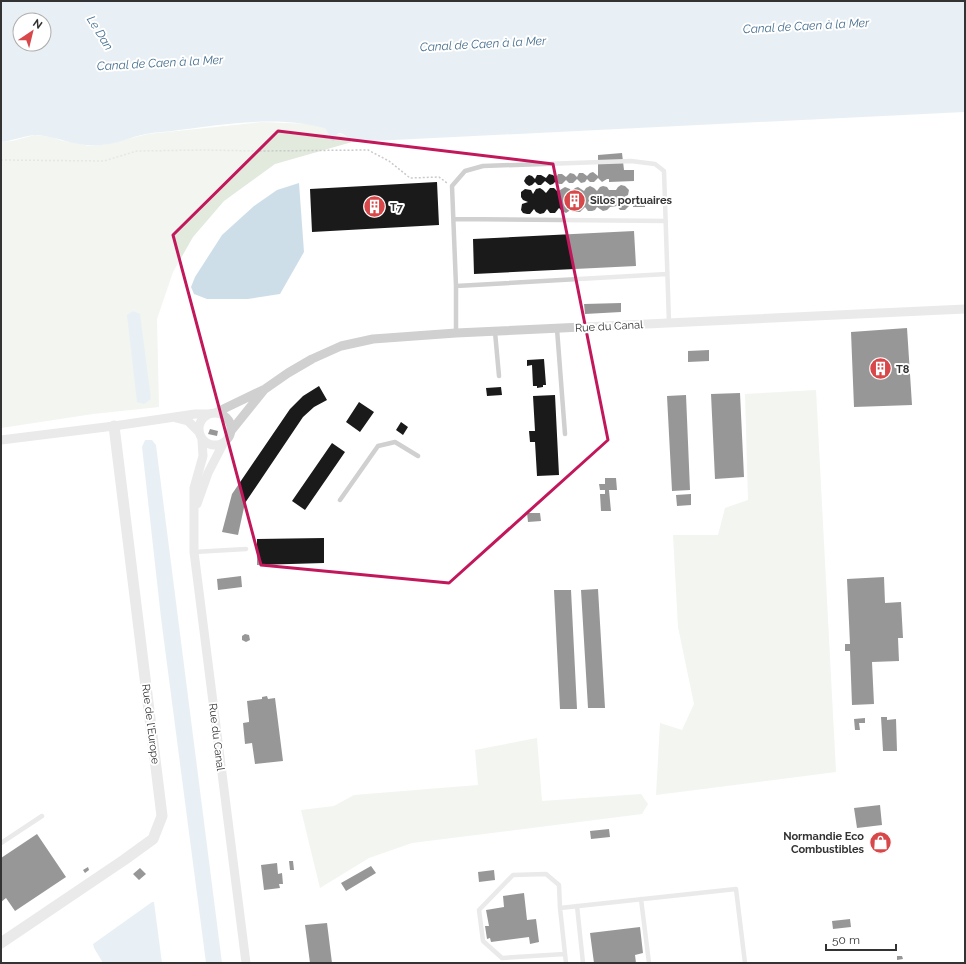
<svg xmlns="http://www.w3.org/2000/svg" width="966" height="964" font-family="Raleway,sans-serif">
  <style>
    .green { fill: #e2e9dd }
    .water { fill: #cedee9; fill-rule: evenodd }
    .building { fill: #1a1a1a }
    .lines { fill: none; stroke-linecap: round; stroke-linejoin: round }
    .path { stroke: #cacaca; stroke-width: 1.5; stroke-dasharray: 2 2; stroke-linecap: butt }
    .service { stroke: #d0d0d0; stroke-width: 4.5 }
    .minor { stroke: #d0d0d0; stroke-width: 9 }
    .tertiary { stroke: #d0d0d0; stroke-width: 11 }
    .marked { fill: none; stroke: #c2185b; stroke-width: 3; stroke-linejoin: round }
    .labels { text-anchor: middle; stroke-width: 4; stroke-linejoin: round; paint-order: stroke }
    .poi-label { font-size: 11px; font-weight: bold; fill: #333; stroke: #fff; text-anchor: start }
    .street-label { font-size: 11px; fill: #333; stroke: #fff }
    .water-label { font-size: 12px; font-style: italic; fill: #466f8f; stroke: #fff }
  </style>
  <rect width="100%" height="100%" fill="#fff"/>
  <path class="green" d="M262,122L310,124L327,129L329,137C342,132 342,133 352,142L275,164L224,201L193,237L173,272L157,319L159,407L93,414L1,428V142L12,141L35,135L51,137L63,141L74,142L88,146L103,145L148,134Z
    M816,390L836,772L656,795L660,723L682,730L694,704L678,627L673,535H718L725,508L748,500L745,394Z
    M537,738L542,801L641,794L648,804L642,814L412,843L369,858L320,888L301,810L334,806L354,795L478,785L475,750Z"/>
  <path class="water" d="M1,1H965V112L353,142C345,136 338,126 334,141L331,140L326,129C283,115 224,124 179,130C168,132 157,132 146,134C131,137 117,144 102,145C79,148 59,137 37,135C26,135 12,141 1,142ZM20,20H44V44H20Z
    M299,183L304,252L280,294L248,299H207L194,294L191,287L195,277L222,235L254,206L277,190Z
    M133,311L140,314L151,399L144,404L137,402L127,315Z
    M145,440H152L156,445L222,963H206L161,618L142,447Z
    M152,902H154L162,963H103L94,948L93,944Z"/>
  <path class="building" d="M622,153L624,170H634V181L609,182V179H607L602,182L598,178L594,182H590L587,179L585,182L581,183L577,179L573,183H569L566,180L562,184H559L556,181L553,184L550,185L545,181L541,185H538L535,182L532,185L529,186L526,184L524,181L526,177L529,175L532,176L535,179L537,175H541L546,178L549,174L553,175L556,178L558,174H562L566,177L570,173L574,174L577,177L579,173H583L587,176L590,173L593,172L598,176V155Z
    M437,182L439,225L312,232L310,189Z
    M621,185L625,186L629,190L628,195L624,197L628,201L629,206L625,210H620L617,206L610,207L607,210L603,211L597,207L595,210L592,211H588L585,207L580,212H576L571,208L569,211L566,213L562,211L559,208L555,213H550L547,209L544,213L540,214L536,212L534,209L530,214H527L523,213L521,210L522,204L528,202L523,200L521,197V192L525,189L531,190L533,194L536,189L540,188L543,190L546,193L550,188H554L558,192L560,190L565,187L570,189L571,192L575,188L578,187L584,191L586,188L590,186L594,188L597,191L600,187L603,186L607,187L609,190H616L618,187Z
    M645,202V207H633V203Z
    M634,231L636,266L474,274L473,239Z
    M621,303V312L585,314L584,304Z
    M907,328L912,405L854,407L851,332Z
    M709,350V361L688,362V351Z
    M544,359L546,385H543V387L537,388V386H533L532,365L527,366V360Z
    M319,386L327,400L314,407L303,417L245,503L238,535L222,532L232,494L290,409L303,396Z
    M501,387L502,395L487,396L486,388Z
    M740,393L744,477L715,479L711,394Z
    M555,395L559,475L537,476L535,442H530L529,431H535L533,396Z
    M686,395L690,490L672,491L667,396Z
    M359,402L374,412L360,432L346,422Z
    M401,422L408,427L403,435L396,430Z
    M210,429L218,431L217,436L208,434Z
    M332,443L345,452L305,510L292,501Z
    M605,478H616L617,490H609L611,511H601L600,494H605V490H600L599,484H605Z
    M691,494V505L677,506L676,495Z
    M527,513H540L541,521L528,522Z
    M324,538V563L257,565V539Z
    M241,576L242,587L218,590L217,579Z
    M884,577L885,603L901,602L903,638H898L899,661L872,662L874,704L852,705L850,651H845V644H850L847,579Z
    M598,589L605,708H588L581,590Z
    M554,590H571L577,709H560Z
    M245,634L249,635L250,640L246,642L242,640V636Z
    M267,696L268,699L275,698L283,761L255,764L252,743L245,744L243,723L249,722V720L247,701L262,699V697Z
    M881,717H887V720L896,719L897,751H883Z
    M865,718V723H859L860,730H855L854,719Z
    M880,805L882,825L857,828L854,808Z
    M609,829L610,837L591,839L590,831Z
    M37,834L66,877L15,911L6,898L1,902V858Z
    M289,861H293L294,870H290Z
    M277,863L278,874L282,873L283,884H279L280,888L264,890L261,865Z
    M371,866L376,873L346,891L341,883Z
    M88,867L89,870L85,873L83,870Z
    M140,868L146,874L139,880L133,874Z
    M494,870L495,880L479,882L478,872Z
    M524,893L527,920L536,919L539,942L530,944L529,937L491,942L490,938L487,939L485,926H489L486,910L504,907L503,896Z
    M850,919L851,927L833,929L832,921Z
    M327,923L332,963H310L305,925Z
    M640,927L643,953L635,955L636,963H594L590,933Z
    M897,956H902L903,959L897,960Z"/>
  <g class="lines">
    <path class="path" d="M1,160L104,161L137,151L203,150L259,151L368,150L389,161L410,178L439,177L447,183"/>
    <path class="service" d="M454,219L666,221
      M456,286L667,274
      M557,329L565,434
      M495,332L499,376
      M456,333V286L452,186L465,171L483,166L631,161L655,164L664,171L669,323
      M340,500L378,446L395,442L418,456
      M194,552L246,549
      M1,843L42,816
      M641,899L649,963
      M577,906L583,963
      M560,908L559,885L546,874L513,875L479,910L483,941L502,958L565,954
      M566,963L560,908L736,889L745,963"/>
    <path class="minor" d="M199 429a16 16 0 1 1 32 0a16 16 0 1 1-32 0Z
      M215,413L265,389L288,373L312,359L341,346L373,339L456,333L965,309
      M176,418L188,421L198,431
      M231,431L264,390
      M1,440L114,426L195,414H209
      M202,440L203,456L194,488V552L246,963
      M197,504L208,473L223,444"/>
    <path class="tertiary" d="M1,943L124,860L153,839L162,816L114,426"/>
  </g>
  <path d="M0 0H966V964H0ZM278,131L553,164L608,440L449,583L261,565L173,235Z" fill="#fff" fill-opacity=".55" fill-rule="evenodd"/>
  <path class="marked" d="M278,131L553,164L608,440L449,583L261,565L173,235Z"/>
  <defs>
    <symbol id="building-disc" viewBox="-11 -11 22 22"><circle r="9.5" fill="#d84749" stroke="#fff"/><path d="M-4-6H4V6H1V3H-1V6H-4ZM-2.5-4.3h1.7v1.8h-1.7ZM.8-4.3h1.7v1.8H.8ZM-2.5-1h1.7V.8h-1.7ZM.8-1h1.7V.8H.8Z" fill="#fff"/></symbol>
    <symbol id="shop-disc" viewBox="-11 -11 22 22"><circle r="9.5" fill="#d84749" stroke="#fff"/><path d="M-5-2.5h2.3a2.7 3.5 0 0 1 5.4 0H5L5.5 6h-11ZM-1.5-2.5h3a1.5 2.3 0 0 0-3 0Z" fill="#fff"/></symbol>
  </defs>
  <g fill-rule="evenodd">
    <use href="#building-disc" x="562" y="188" width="25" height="25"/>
    <use href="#building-disc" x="362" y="194" width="25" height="25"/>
    <use href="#building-disc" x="868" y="356" width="25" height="25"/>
    <use href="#shop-disc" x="868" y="830" width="25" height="25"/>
  </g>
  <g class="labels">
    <g class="poi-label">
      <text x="590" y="204">Silos portuaires</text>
      <text x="390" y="211">T7</text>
      <text x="896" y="373">T8</text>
      <text x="864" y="840" text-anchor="end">Normandie Eco<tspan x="864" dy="13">Combustibles</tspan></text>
    </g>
    <g class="street-label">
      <text transform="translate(609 326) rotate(-3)" y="4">Rue du Canal</text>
      <text transform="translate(151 724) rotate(83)" y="4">Rue de l'Europe</text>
      <text transform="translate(217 737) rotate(83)" y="4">Rue du Canal</text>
    </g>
    <g class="water-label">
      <text transform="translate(806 26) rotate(-3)" y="4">Canal de Caen à la Mer</text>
      <text transform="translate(100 33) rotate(58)" y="4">Le Dan</text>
      <text transform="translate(483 44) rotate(-3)" y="4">Canal de Caen à la Mer</text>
      <text transform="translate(160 63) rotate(-3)" y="4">Canal de Caen à la Mer</text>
    </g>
  </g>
  <rect width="966" height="964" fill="none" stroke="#333333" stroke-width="4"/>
  <g transform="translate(32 32) rotate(35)"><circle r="19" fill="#ffffff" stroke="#adadad"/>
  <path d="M0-3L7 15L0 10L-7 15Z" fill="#d84749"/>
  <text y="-6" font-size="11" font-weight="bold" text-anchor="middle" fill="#333333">N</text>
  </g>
  <path d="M826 944v6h70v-6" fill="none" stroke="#333333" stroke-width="2"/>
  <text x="832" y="944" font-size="12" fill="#333333" stroke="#ffffff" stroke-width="3" paint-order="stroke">50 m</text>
</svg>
